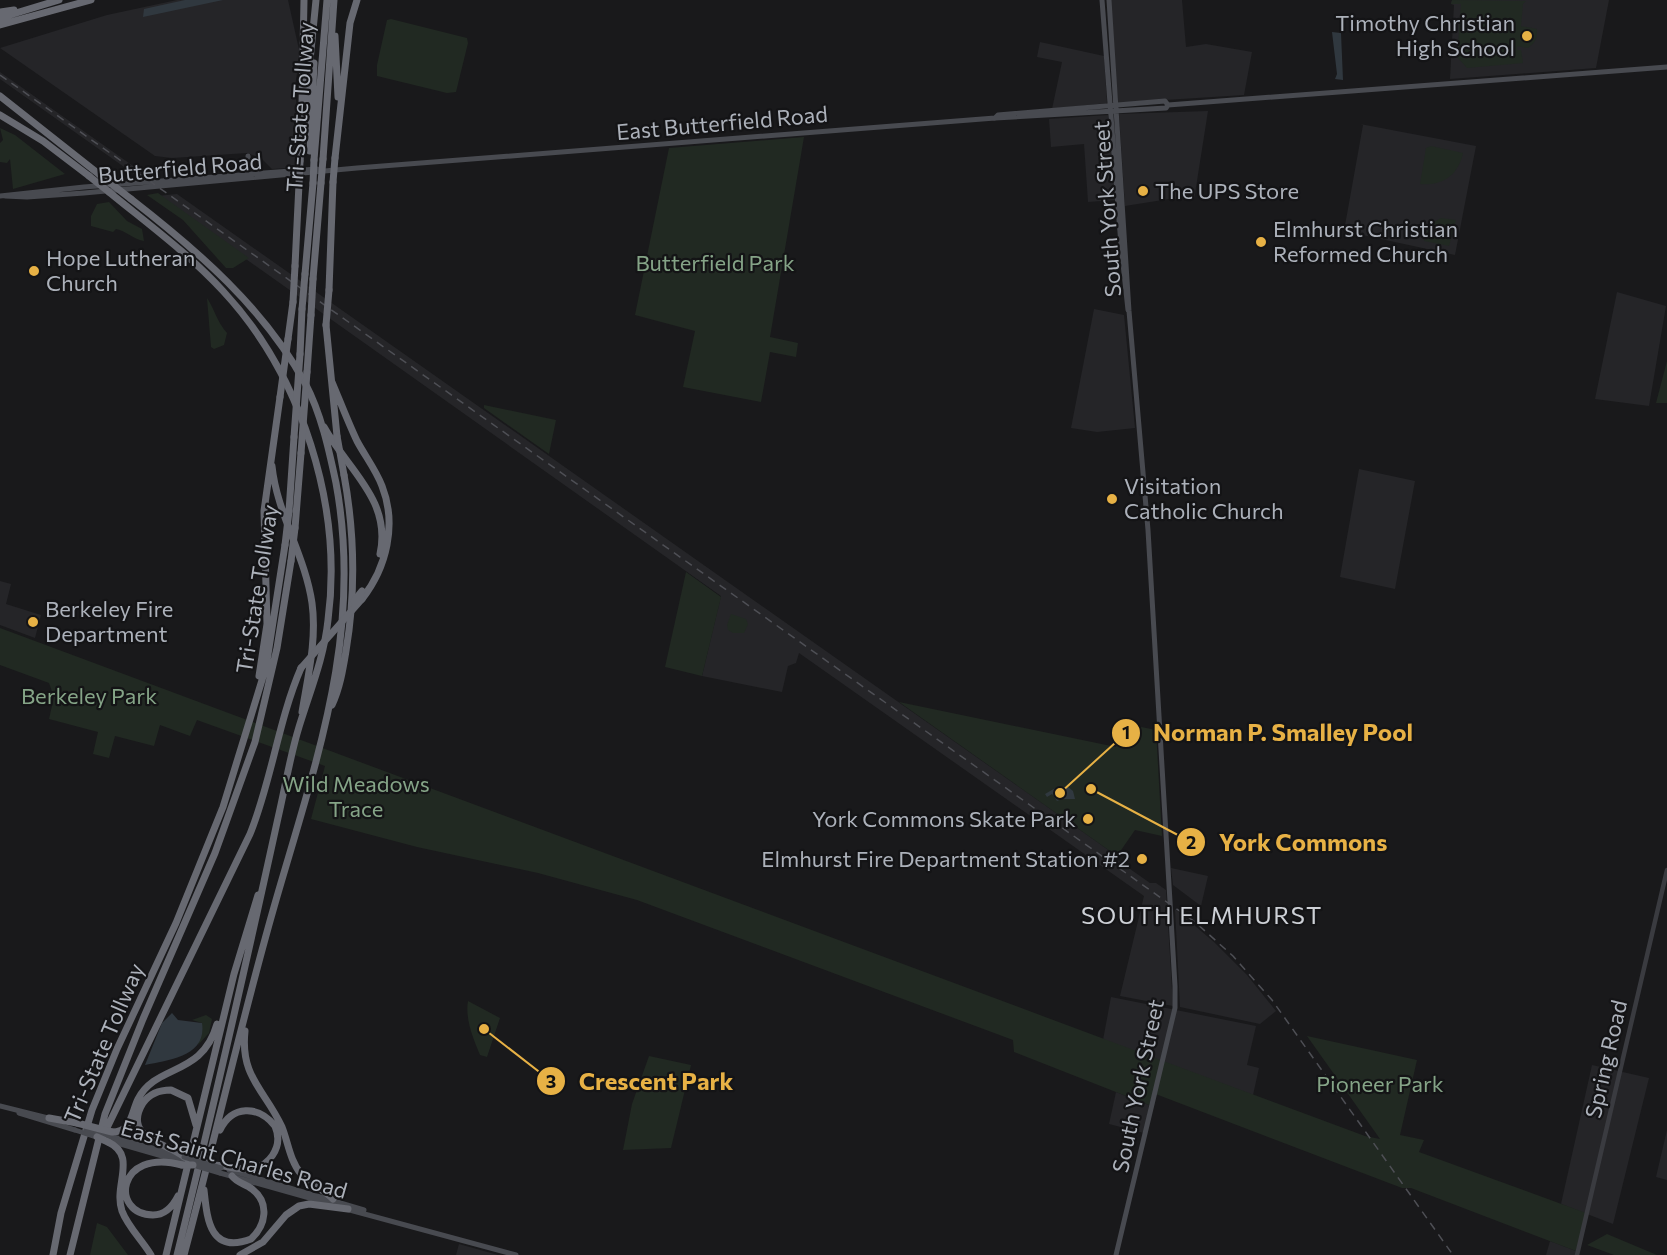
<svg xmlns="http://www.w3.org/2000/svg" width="1667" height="1255" font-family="Commissioner,sans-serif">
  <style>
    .built { fill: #252528 }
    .green { fill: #212922 }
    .water { fill: #30383f }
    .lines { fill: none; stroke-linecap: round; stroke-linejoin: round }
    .tertiary { stroke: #3a3b40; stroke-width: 4.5 }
    .secondary { stroke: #484a50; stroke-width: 5 }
    .motorway { stroke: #676971; stroke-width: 7 }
    .rail { stroke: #4e4f55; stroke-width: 1.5; stroke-dasharray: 8 6; stroke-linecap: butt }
    .secondary-bridge { stroke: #484a50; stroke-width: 5 }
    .motorway-bridge { stroke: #676971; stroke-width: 7 }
    .poi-dot { fill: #e7b145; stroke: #141416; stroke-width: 2 }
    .labels { text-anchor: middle; stroke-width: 4.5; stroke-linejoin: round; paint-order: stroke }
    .poi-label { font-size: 22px; fill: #acb1ba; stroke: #141416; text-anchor: start }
    .street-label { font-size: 22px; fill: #acb1ba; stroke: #141416 }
    .park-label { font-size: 22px; fill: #85a487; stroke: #141416 }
    .neighbourhood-label { font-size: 24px; letter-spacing: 1.5px; fill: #cdd0d6; stroke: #141416 }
    .leader { fill: none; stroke: #e7b145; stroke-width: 2 }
    .callout-dot { fill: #e7b145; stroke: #141416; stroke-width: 2 }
    .mark-label { font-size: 18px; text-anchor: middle; font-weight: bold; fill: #111 }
    .callout-label { font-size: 24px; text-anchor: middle; font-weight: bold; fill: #e7b145; stroke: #141416; stroke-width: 4.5; stroke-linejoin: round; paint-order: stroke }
  </style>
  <rect width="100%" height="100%" fill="#19191b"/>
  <path class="built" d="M177,0H288L300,54L295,86L301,167L272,169L261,158L247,153L172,158L155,156L0,48L107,15Z
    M1109,0H1182L1186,47L1206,44L1252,52L1244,95L1118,103Z
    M1452,0H1609L1596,68L1450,79L1454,5L1451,4Z
    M1040,42L1104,56L1107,103L1052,109L1062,62L1037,57Z
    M0,72L143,173L134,174L0,79Z
    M1208,111L1194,200L1169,199L1125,206L1119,114Z
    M1108,115L1115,200L1088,202L1084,144L1051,147L1049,119Z
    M1360,124L1476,146L1455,255L1344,231L1363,125Z
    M177,194L1117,856L1116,859L1150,883H1156L1166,890L1173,1006L1120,996L1144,896L799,653L796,663L788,666L782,692L702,676L721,596L157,196Z
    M1617,292L1666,306L1649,406L1595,399Z
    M1094,309L1124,315L1135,428L1097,432L1071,428Z
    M1359,469L1415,481L1395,589L1340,577Z
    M0,581L11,584L6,604L41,615L35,638L0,625Z
    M1171,868L1208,876L1201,906L1173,885Z
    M1175,909L1214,942L1247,975L1276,1011L1260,1024L1180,1007Z
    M1111,997L1256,1026L1247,1065L1259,1068L1253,1095L1103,1040Z
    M1592,1065L1649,1078L1613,1224L1561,1204Z
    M1116,1092L1149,1105L1144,1133L1109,1124Z
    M1667,1130V1180L1656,1177Z
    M1550,1241L1576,1251L1575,1255H1546Z
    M459,1244L498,1255H456Z"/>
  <path class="green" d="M1452,0L1526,1L1523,4L1521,26L1537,29C1537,39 1536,42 1528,48L1517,46V50H1521L1523,63L1467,68L1457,57L1461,4H1451Z
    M391,19L467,38L468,43L456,92L447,93L377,76V65L387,20Z
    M0,128L15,135L65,174L13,189L10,159L7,163L0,162V143L3,140Z
    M804,137L770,337L798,343L796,357L770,352L761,402L683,387L695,331L635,315L669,148Z
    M1431,146L1463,153C1458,176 1442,186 1420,184L1426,148Z
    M158,193L249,258L233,268H226L183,220L147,195Z
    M109,202L127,221L142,229L144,241C132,239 127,231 116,229L113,232L91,226V216L97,204Z
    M1441,218L1456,220L1449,246L1424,241L1429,225Z
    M207,298C215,310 217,322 227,333L224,345L214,349L211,347Z
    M1667,361V403H1656Z
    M484,405L556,420L549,454L484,408Z
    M686,572L721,597L702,676L665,667Z
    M731,614L746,619L748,624L744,633H733L728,630L727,625Z
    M0,628L1365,1136L1380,1139L1307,1036L1417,1060L1400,1135L1424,1140L1419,1152L1586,1213L1576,1251L1411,1188H1402L1153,1093L1149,1105L1014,1052L1013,1040L637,900L538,873L417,847L311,819L325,766L197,720L190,736L160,725L154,746L115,736L109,758L93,754L98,732L49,719L54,697L49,683L0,665Z
    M899,702L1116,747L1122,723L1156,730L1162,836L1135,830L1117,856Z
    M468,1001L500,1018L487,1057L480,1055C473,1038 465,1019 468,1001Z
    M206,1015L212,1019L209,1033L198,1045L202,1023L192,1020Z
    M649,1056L691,1065L671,1148L623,1150L632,1104Z
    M97,1223L107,1227L128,1255H90Z
    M1607,1234L1657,1255H1614L1587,1245Z"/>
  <path class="water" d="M185,0H223L143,17L144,9Z
    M1332,32L1341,33L1343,80L1335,79L1337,74Z
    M1067,786L1073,791L1075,799H1062L1057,801L1052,794L1047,797L1045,794L1057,787L1064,792Z
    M172,1013L178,1020L202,1023C207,1056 170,1060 145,1065L162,1023Z"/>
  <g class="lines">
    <path class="tertiary" d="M1577,1255L1667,870"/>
    <path class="secondary" d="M1102,0L1121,245L1128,310
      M1109,0L1129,311L1148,530L1175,986V1008L1116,1255
      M995,118L998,115L1165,101L1168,105
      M244,173L249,167L248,156
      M0,196L84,187L317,169
      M5,196L27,197L84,193L357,168L995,118L1166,108L1168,105L1667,67
      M0,1106L52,1119
      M19,1113L75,1130
      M110,1136L180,1156
      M110,1141L183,1162
      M229,1170L364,1210
      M220,1173L331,1204
      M346,1209L516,1255"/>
    <path class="motorway" d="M0,12L14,10
      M0,18L59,0
      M0,25L91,0
      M335,36L338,97
      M0,96L100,175
      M302,104L304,0
      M0,115L43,141L89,176
      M310,151L314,63
      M335,158L350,23L357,0
      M323,159L334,0
      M314,160L327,0
      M300,161L316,0
      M109,192C148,224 189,254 223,291C302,376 343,506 328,620C324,658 310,691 299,727C290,756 285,788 278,818C246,964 213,1110 177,1255
      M131,199C198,251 264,308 305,383C321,413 329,450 336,483C364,634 315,764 274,907C241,1022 215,1139 184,1255
      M295,266L299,184
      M305,274L313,183
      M313,279L321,183
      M329,290L333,182
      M326,325L337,436
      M288,339L293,302
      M300,354L302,309
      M307,372L311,315
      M332,382C340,401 348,422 357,441C365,456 376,470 382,486C397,524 387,567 362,599
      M324,427C347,469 392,500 380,554
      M272,466C277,514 305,555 312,603C317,639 308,676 302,712
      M289,511L294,437
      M295,528L301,453
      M259,676L267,624L264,511L280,397
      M332,705C340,688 343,669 346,651C356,591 355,535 344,475
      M245,1031C240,1077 265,1090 282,1127C288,1142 290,1161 301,1174C310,1185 323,1189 333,1199
      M49,1118L77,1123
      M112,1132C132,1132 131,1113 138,1099C157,1063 202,1077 217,1024
      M103,1136L250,834C272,780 278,721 301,668
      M108,1142C138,1156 113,1185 122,1211C128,1227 142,1240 151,1255
      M184,1157C169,1143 121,1139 143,1103C150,1093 160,1090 171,1090L188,1098L196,1125
      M213,1165C224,1165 234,1169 246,1169C269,1169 284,1147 275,1126C258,1105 232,1105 220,1130
      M204,1190C207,1217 209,1255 251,1239C266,1225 270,1203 252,1189C246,1184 237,1183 232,1176
      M178,1196C173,1206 165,1215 153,1215C110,1215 116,1147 182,1165
      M53,1255L61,1213L92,1110L117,1049L176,923L223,807L266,667L285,545
      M70,1255L105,1114L143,1019L215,853L255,742L277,648L291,561
      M166,1255L234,974L258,895
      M240,1255L263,1242L286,1215L299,1206L309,1204L348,1209"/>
    <path class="rail" d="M0,75L1195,922L1233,956L1272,1000L1453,1255"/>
    <path class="secondary-bridge" d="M86,1129L110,1136
      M75,1130L99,1138
      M184,1157L221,1168
      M190,1164L220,1173"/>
    <path class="motorway-bridge" d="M100,175L131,199
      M89,176L109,192
      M333,182L335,158
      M313,183L314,160
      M321,183L323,159
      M299,184L300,161
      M293,302L295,266
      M302,309L305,274
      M311,315L313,279
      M326,325L329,290
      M280,397L288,339
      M337,436L344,475
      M294,437L300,354
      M301,453L307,372
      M285,545L289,511
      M291,561L295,528
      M354,601L362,591
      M301,668L362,599
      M77,1123L112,1132
      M97,1137L108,1142
      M182,1165H193"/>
  </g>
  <g class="poi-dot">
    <circle cx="1527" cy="36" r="6"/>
    <circle cx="1143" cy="191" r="6"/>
    <circle cx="1261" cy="242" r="6"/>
    <circle cx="34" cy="271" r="6"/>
    <circle cx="1112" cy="499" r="6"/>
    <circle cx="33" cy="622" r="6"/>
    <circle cx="1088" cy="819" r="6"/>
    <circle cx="1142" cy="859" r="6"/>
  </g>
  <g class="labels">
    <g class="poi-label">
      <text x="1515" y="31" text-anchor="end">Timothy Christian<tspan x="1515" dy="25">High School</tspan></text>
      <text x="1155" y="199">The UPS Store</text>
      <text x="1273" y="237">Elmhurst Christian<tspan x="1273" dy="25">Reformed Church</tspan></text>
      <text x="46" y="266">Hope Lutheran<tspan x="46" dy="25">Church</tspan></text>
      <text x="1124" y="494">Visitation<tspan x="1124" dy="25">Catholic Church</tspan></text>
      <text x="45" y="617">Berkeley Fire<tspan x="45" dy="25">Department</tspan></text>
      <text x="1076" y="827" text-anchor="end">York Commons Skate Park</text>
      <text x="1130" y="867" text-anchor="end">Elmhurst Fire Department Station #2</text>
    </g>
    <g class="street-label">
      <text transform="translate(300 107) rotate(-86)" y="8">Tri-State Tollway</text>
      <text transform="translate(722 123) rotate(-5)" y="8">East Butterfield Road</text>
      <text transform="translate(180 168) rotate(-5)" y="8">Butterfield Road</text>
      <text transform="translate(1107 209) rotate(-94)" y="8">South York Street</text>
      <text transform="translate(257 589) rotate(-81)" y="8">Tri-State Tollway</text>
      <text transform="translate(104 1043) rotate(-67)" y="8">Tri-State Tollway</text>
      <text transform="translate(1606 1059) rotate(-77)" y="8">Spring Road</text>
      <text transform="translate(1138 1086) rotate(-78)" y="8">South York Street</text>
      <text transform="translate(234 1159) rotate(16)" y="8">East Saint Charles Road</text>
    </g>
    <g class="park-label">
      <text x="715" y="271">Butterfield Park</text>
      <text x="89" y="704">Berkeley Park</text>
      <text x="356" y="792">Wild Meadows<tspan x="356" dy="25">Trace</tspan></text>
      <text x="1380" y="1092">Pioneer Park</text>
    </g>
    <g class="neighbourhood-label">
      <text x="1202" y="924">SOUTH ELMHURST</text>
    </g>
  </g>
  <path class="leader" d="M1060 793L1126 733M1091 789L1191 842M484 1029L551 1081"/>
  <g class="callout-dot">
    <circle cx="1060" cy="793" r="6"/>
    <circle cx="1091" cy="789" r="6"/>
    <circle cx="484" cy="1029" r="6"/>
    <circle cx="1126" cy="733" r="15"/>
    <circle cx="1191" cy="842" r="15"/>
    <circle cx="551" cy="1081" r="15"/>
  </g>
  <g class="mark-label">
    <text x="1126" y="739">1</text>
    <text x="1191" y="849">2</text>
    <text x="551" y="1088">3</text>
  </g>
  <g class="callout-label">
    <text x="1283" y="741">Norman P. Smalley Pool</text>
    <text x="1303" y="851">York Commons</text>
    <text x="656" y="1090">Crescent Park</text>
  </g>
</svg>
